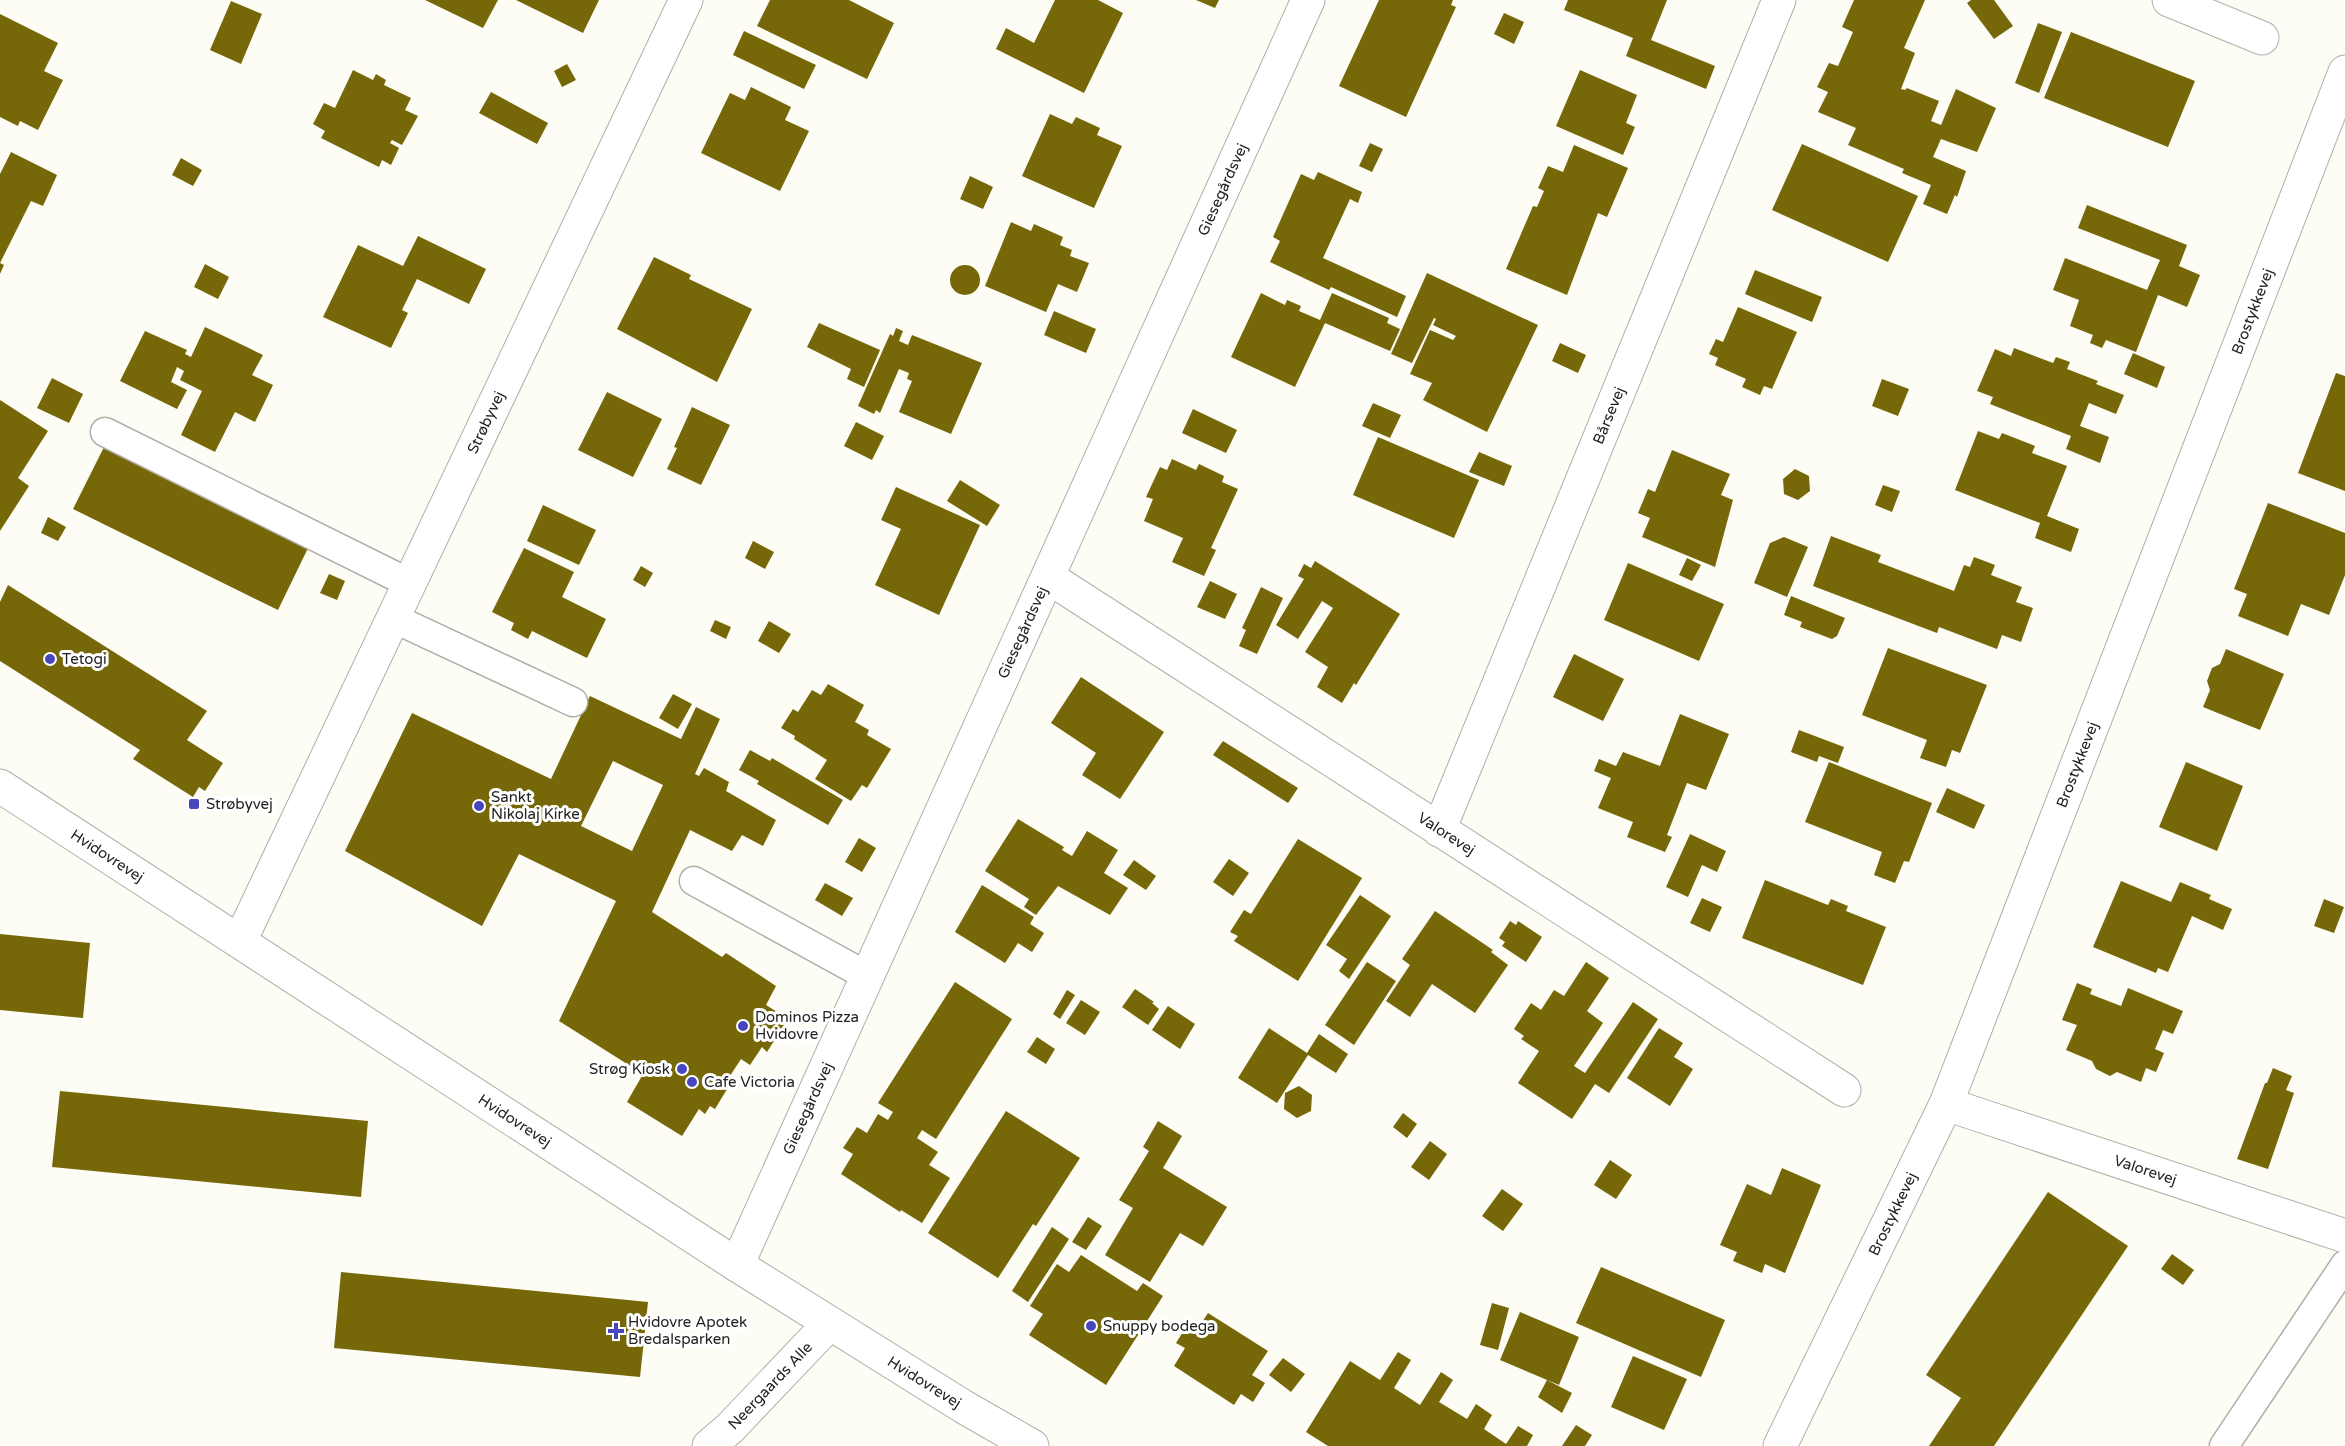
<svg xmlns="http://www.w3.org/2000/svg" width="2345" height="1446" font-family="'Varela Round',sans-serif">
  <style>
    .building { fill: #766809; fill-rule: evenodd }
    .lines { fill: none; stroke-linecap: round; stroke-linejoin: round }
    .lane-casing { stroke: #afaea8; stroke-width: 31 }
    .street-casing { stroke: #afaea8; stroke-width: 35 }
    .secondary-casing { stroke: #afaea8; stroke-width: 35 }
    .lane { stroke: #fff; stroke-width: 28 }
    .street { stroke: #fff; stroke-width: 33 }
    .secondary { stroke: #fff; stroke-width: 33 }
    .poi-dot { fill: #4747bd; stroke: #fff; stroke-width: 2 }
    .labels { text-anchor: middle; stroke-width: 6; stroke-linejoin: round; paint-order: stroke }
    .street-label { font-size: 15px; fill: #222220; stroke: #fff }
    .poi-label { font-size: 15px; fill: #222220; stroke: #fff; text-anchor: start }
  </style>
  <rect width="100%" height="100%" fill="#fdfcf5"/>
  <path class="building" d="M425,0H498L483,28Z
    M516,0H599L583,33Z
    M770,0H849L894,23L867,79L757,26Z
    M1055,0H1098L1123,13L1084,93L996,49L1006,28L1034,43Z
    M1196,0H1219L1215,8Z
    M1379,0H1453L1451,5L1456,7L1406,117L1339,86Z
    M1568,0H1667L1651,40L1715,66L1706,89L1626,56L1633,38L1564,10Z
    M1854,0H1925L1904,48L1915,53L1901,89L1905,90L1907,88L1939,101L1931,121L1941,125L1956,89L1996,108L1977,152L1941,139L1933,157L1966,171L1957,197L1955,195L1947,214L1923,204L1931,185L1902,173L1904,169L1848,145L1856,128L1818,112L1828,92L1817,87L1829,63L1838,66L1853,32L1842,27Z
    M1971,0H1994L2013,26L1994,39L1967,3Z
    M231,1L262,14L241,64L210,50Z
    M1504,13L1524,22L1514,44L1494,34Z
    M0,14L58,43L44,71L63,80L38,130L20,121L18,126L0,117Z
    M2038,23L2062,32L2039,93L2015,83Z
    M744,31L816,65L804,89L733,55Z
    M2071,32L2195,81L2168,147L2044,98Z
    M567,64L576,80L562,87L554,71Z
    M353,70L373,80L376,74L386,80L384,85L411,98L405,110L418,116L402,145L392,140L390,143L399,148L391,165L382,160L379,167L321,138L325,131L313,124L324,103L335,108Z
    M1580,70L1637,95L1626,123L1635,127L1623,155L1556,126Z
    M751,87L791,107L785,120L809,131L780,191L701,153L730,93L745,100Z
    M491,92L548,123L537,144L479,113Z
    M1050,114L1072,124L1076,117L1100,128L1097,135L1122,146L1094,208L1022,176Z
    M1370,143L1383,149L1372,172L1359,166Z
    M1802,144L1918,196L1888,262L1772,210Z
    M1574,145L1628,168L1607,217L1598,213L1567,295L1506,269L1533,206L1537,207L1544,191L1538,188L1548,166L1563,172Z
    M11,152L57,175L43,206L31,201L0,263L4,265L0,274V174Z
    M181,158L202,170L193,186L172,175Z
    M1318,172L1362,192L1358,203L1350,199L1323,258L1406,296L1397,317L1331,287L1329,290L1270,262L1280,241L1273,237L1301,174L1314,180Z
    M970,176L993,187L983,209L960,199Z
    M2087,205L2187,245L2179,266L2200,275L2187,307L2158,295L2136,352L2106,340L2102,348L2090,343L2093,335L2070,326L2079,300L2053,290L2065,258L2147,290L2160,260L2078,228Z
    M1011,222L1031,231L1034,224L1063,237L1060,245L1072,250L1070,256L1089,263L1077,292L1058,284L1046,312L985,286Z
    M418,236L486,269L469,304L417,279L402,310L408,313L391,348L323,317L358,245L403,266Z
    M654,257L691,275L689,279L752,309L717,382L617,329Z
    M205,264L229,277L218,299L194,287Z
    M950 280a15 15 0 1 1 30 0a15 15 0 1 1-30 0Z
    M1755,270L1822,297L1812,322L1745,294Z
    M1427,273L1538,325L1487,432L1423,400L1432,383L1410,374L1430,330L1453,340L1456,336L1433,325L1436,319L1434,318L1412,363L1391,354Z
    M1261,293L1285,305L1287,300L1301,306L1299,311L1320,320L1332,293L1389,318L1387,323L1400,329L1390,351L1325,323L1295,387L1231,357Z
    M1738,307L1797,332L1772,389L1764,386L1760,395L1742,387L1746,379L1715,365L1718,358L1709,354L1716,339L1723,342Z
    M1054,311L1096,329L1086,353L1044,335Z
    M819,323L880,350L864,387L847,379L851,369L807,347Z
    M205,327L263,355L252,375L273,385L255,422L235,412L215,452L181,435L202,391L180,380L184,371L177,367L171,382L187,390L177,409L120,381L145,331L187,350L185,354L191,357Z
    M896,328L903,331L899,341L908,345L912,335L982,363L951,434L899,412L912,381L907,379L909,373L899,369L880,413L876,410L874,414L858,406L890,334L893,336Z
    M1560,343L1586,355L1578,373L1552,361Z
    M2014,348L2053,363L2056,357L2070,362L2067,369L2098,381L2096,384L2124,395L2116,414L2089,403L2080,426L2109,437L2100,463L2066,449L2071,436L1990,404L1993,397L1977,391L1995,349L2011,356Z
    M2133,353L2165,367L2157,388L2124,374Z
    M2336,373L2345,376V491L2298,473Z
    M52,378L83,394L69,423L37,408Z
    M1882,379L1909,389L1898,416L1872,406Z
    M607,392L662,419L633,477L578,450Z
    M0,400L48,431L18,478L29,486L0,531Z
    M1373,403L1401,415L1390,438L1362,426Z
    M692,407L730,425L701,485L667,469L677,448L674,447Z
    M1193,409L1237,430L1226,453L1182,433Z
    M856,422L884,436L872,460L844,446Z
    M1978,431L1999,439L2002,433L2035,446L2032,453L2067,466L2047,516L2079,529L2071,552L2035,538L2040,523L1955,490Z
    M1378,437L1479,480L1454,538L1353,495Z
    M105,445L309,546L278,610L73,509Z
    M1672,450L1730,474L1721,495L1733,500L1715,567L1642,537L1650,518L1638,513L1648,489L1655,492Z
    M1479,452L1512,466L1504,486L1469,472Z
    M1172,459L1196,470L1199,464L1224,476L1222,482L1238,489L1211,548L1216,550L1204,576L1172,562L1183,538L1144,521L1153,499L1146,497L1160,467L1167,470Z
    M1795,469L1809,476L1810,491L1798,500L1784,494L1783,479Z
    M960,480L1000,505L987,526L947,501Z
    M1883,485L1900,491L1892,512L1875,505Z
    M896,487L980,525L939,615L875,585L901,529L881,520Z
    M2268,503L2345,533V575L2329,615L2301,604L2288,636L2238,616L2247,594L2234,589Z
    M543,505L596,530L579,565L527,541Z
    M48,517L66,527L58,541L41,533Z
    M1831,536L1881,555L1878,562L1954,591L1964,565L1970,567L1974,557L1995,565L1991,575L2022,587L2016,602L2033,608L2021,642L2002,635L1997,649L1939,627L1937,633L1813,586Z
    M1784,537L1808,547L1787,597L1754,583L1770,543Z
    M753,541L774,552L765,569L745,558Z
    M524,548L574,572L562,597L606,619L587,658L532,631L528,639L511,630L514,623L492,612Z
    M1687,558L1701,565L1692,581L1679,575Z
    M1315,561L1400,614L1356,685L1354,683L1342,703L1317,687L1328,667L1305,652L1333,608L1322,601L1298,639L1276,625L1304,579L1298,576L1304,564L1311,568Z
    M1628,563L1724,604L1699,661L1604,620Z
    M641,566L653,573L645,587L633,580Z
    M329,574L345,581L337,600L320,593Z
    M1210,581L1237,594L1225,619L1197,607Z
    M8,585L207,711L187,740L223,763L205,791L199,787L193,797L133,759L140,750L0,661V602Z
    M1261,587L1283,598L1257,654L1239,646L1246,630L1242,628Z
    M1791,596L1845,618L1837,636L1832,639L1800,627L1802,622L1784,615Z
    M715,620L731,627L726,639L710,631Z
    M769,621L791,634L779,653L758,641Z
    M1888,648L1987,685L1960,753L1952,750L1946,767L1920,758L1927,740L1862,715Z
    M2226,649L2284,674L2260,730L2203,707L2210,690L2207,681L2212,668L2220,664Z
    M1574,654L1624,679L1603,721L1553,697Z
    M1081,677L1164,732L1120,799L1082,775L1096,753L1051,723Z
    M828,684L864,705L855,722L869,730L867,735L891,749L867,788L862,785L851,801L815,779L827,760L794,739L795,736L781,728L793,709L798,712L812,690L821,695Z
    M673,694L692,704L678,729L659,718Z
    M590,696L681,739L696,707L720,719L695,774L699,776L704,768L729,782L726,791L776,820L763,846L742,835L732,851L690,830L652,912L722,957L726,953L776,986L766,1005L782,1015L779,1021L784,1025L767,1052L762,1047L750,1065L741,1059L728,1079L732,1081L715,1109L710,1106L705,1114L699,1109L682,1136L627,1102L643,1074L559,1021L616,901L519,854L482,926L345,851L412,713L551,779ZM613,761L663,785L632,851L581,826Z
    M1680,714L1729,734L1706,790L1687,783L1667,835L1672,837L1665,852L1627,837L1633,822L1598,808L1611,778L1594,771L1599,759L1616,766L1623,752L1660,766Z
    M1799,730L1844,747L1838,763L1819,756L1817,762L1791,752Z
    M1223,741L1298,788L1288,803L1213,755Z
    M750,750L770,761L772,758L843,800L828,825L757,784L759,781L739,770Z
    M1829,762L1932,803L1909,862L1904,861L1895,883L1874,875L1882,852L1805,822Z
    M2186,762L2243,786L2217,851L2159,827Z
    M1947,788L1985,805L1974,829L1936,812Z
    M1018,819L1064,847L1062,850L1072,856L1087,831L1118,850L1104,873L1128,888L1110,915L1058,886L1036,915L1024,907L1029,899L985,871Z
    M1690,834L1726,851L1717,872L1702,865L1688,897L1666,887Z
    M859,838L876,848L862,872L845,862Z
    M1298,839L1362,878L1298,981L1234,941L1238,936L1230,932L1244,910L1251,914Z
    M1229,859L1249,873L1233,896L1213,882Z
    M1134,860L1156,876L1146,890L1123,875Z
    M1765,880L1828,905L1831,899L1848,906L1846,911L1886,927L1863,985L1742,938Z
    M2121,881L2171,902L2180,882L2211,895L2209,899L2232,909L2223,930L2192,916L2168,972L2158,968L2156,973L2093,947Z
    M825,883L853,898L842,916L815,900Z
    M982,885L1034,917L1030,924L1044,933L1032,952L1018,943L1005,963L955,932Z
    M1360,895L1391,916L1349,979L1339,971L1347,959L1326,945Z
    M1702,898L1722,907L1710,932L1690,923Z
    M2324,899L2344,907L2334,933L2314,926Z
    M1435,911L1493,950L1491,952L1508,965L1475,1013L1432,984L1410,1017L1386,1001L1410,965L1402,959Z
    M1510,921L1516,925L1518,921L1542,937L1526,962L1502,946L1505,942L1499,938Z
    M0,934L90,943L83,1018L0,1010Z
    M1367,962L1396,981L1354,1045L1325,1025Z
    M1586,962L1609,978L1587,1011L1603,1023L1574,1066L1585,1073L1633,1002L1658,1019L1609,1093L1595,1084L1572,1119L1518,1083L1539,1051L1521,1039L1524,1036L1514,1029L1531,1003L1541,1010L1554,990L1564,996Z
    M955,982L1012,1019L936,1139L922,1130L917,1138L938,1152L929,1165L950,1178L922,1223L901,1210L900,1212L841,1174L853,1154L843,1148L857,1127L867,1133L878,1114L888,1120L893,1112L878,1103Z
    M2077,983L2092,989L2090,994L2121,1006L2128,988L2183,1011L2173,1034L2163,1030L2155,1049L2164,1053L2156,1072L2146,1068L2141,1082L2117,1072L2110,1076L2096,1069L2092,1061L2066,1050L2077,1025L2062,1020Z
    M1135,989L1154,1002L1152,1003L1159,1009L1148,1025L1122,1007Z
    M1067,990L1075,995L1060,1019L1053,1014Z
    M1081,1000L1100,1012L1085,1035L1066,1023Z
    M1168,1006L1195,1024L1180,1049L1152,1030Z
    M1269,1028L1307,1053L1319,1034L1348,1054L1336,1073L1308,1055L1277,1103L1238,1078Z
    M1659,1028L1683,1043L1674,1057L1693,1069L1670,1106L1627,1078Z
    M1037,1037L1055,1049L1046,1064L1027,1052Z
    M2273,1068L2292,1076L2286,1090L2294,1093L2268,1169L2237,1159L2265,1083H2267Z
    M1299,1086L1312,1095L1311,1111L1297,1118L1284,1109L1285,1093Z
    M60,1091L368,1121L361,1197L52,1167Z
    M1006,1111L1080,1158L1036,1226L1033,1224L998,1278L928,1233Z
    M1403,1113L1417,1124L1407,1138L1393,1127Z
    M1158,1121L1182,1136L1163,1168L1227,1207L1203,1246L1180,1233L1150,1282L1105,1255L1133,1208L1119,1200L1149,1151L1143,1147Z
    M1430,1141L1447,1154L1429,1180L1411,1167Z
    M1610,1160L1632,1175L1616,1199L1594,1185Z
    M1782,1168L1821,1185L1785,1273L1765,1264L1762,1273L1733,1261L1737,1252L1720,1245L1747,1184L1771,1195Z
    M1502,1189L1523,1204L1503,1231L1482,1216Z
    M2048,1192L2128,1246L1994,1446H1929L1961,1398L1926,1375Z
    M1088,1217L1102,1226L1086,1250L1072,1242Z
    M1052,1227L1069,1239L1028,1302L1012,1291Z
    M2172,1254L2194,1270L2183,1285L2161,1269Z
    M1081,1255L1137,1291L1143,1283L1163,1296L1106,1385L1029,1335L1043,1314L1030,1306L1057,1264L1069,1272Z
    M1601,1267L1725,1320L1701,1377L1576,1323Z
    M341,1272L648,1302L640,1377L334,1348Z
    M1492,1303L1509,1308L1498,1350L1480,1345Z
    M1520,1312L1579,1337L1559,1385L1500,1360Z
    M1208,1313L1268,1351L1252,1375L1265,1383L1253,1402L1241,1394L1234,1405L1174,1366L1185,1348L1176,1343L1188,1324L1197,1330Z
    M1398,1352L1411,1360L1394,1388L1420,1405L1441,1372L1453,1380L1439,1402L1467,1419L1476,1404L1492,1415L1484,1429L1506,1444L1518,1426L1533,1435L1527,1446H1328L1306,1432L1350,1361L1380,1380Z
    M1633,1356L1687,1379L1664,1430L1611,1407Z
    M1283,1358L1305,1374L1291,1392L1269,1375Z
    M1547,1380L1572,1393L1562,1413L1538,1397Z
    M1576,1425L1592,1435L1585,1446H1562Z"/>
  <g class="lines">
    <defs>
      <path id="lane" d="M105,432L409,583
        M393,618L573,702
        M694,881L867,976
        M2224,1446L2345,1265"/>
      <g id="street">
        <path d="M2169,0L2262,38"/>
        <path id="s1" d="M1048,577L1844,1090"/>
        <path id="s2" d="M1439,830L1779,0"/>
        <path id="s3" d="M240,941L686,0"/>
        <path id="s4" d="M1946,1104L2345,1236"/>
        <path id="s5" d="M737,1265L1308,0"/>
        <path id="s6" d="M709,1446L730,1428L829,1324"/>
      </g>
      <g id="secondary">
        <path id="s7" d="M0,786L737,1265L964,1407L1032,1446"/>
        <path id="s8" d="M1780,1446L1946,1104L2345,72"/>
      </g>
    </defs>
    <use href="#lane" class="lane-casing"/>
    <use href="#street" class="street-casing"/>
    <use href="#secondary" class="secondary-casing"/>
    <use href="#lane" class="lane"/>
    <use href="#street" class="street"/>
    <use href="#secondary" class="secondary"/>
  </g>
  <g class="poi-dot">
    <circle cx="50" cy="659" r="6"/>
    <rect x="188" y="798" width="12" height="12" rx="3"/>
    <circle cx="479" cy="806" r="6"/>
    <circle cx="743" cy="1026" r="6"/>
    <circle cx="682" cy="1069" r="6"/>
    <circle cx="692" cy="1082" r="6"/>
    <circle cx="1091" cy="1326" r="6"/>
    <path d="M613 1322h6v6h6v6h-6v6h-6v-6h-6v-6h6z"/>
  </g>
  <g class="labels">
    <g class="street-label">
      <text dy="5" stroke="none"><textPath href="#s5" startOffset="1180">Giesegårdsvej</textPath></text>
      <text dy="5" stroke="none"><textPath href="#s8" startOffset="1230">Brostykkevej</textPath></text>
      <text dy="5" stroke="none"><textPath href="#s2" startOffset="448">Bårsevej</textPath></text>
      <text dy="5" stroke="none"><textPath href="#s3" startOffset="574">Strøbyvej</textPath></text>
      <text dy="5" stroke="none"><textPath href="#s5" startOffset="694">Giesegårdsvej</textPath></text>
      <text dy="5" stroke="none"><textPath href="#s8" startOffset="744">Brostykkevej</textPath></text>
      <text dy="5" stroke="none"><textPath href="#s1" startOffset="474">Valorevej</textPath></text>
      <text dy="5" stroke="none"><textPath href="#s7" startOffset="128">Hvidovrevej</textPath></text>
      <text dy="5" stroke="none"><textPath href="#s5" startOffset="172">Giesegårdsvej</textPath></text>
      <text dy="5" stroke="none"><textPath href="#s7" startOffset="614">Hvidovrevej</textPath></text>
      <text dy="5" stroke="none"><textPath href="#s4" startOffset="210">Valorevej</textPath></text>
      <text dy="5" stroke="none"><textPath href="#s8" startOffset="258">Brostykkevej</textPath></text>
      <text dy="5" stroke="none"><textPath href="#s7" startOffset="1100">Hvidovrevej</textPath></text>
      <text dy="5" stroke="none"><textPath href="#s6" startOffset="86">Neergaards Alle</textPath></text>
    </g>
    <g class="poi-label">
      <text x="62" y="664">Tetogi</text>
      <text x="491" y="802">Sankt<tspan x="491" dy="17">Nikolaj Kirke</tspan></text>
      <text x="206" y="809">Strøbyvej</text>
      <text x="755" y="1022">Dominos Pizza<tspan x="755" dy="17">Hvidovre</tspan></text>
      <text x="670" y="1074" text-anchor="end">Strøg Kiosk</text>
      <text x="704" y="1087">Cafe Victoria</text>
      <text x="628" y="1327">Hvidovre Apotek<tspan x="628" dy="17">Bredalsparken</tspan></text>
      <text x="1103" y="1331">Snuppy bodega</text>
    </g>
  </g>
</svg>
